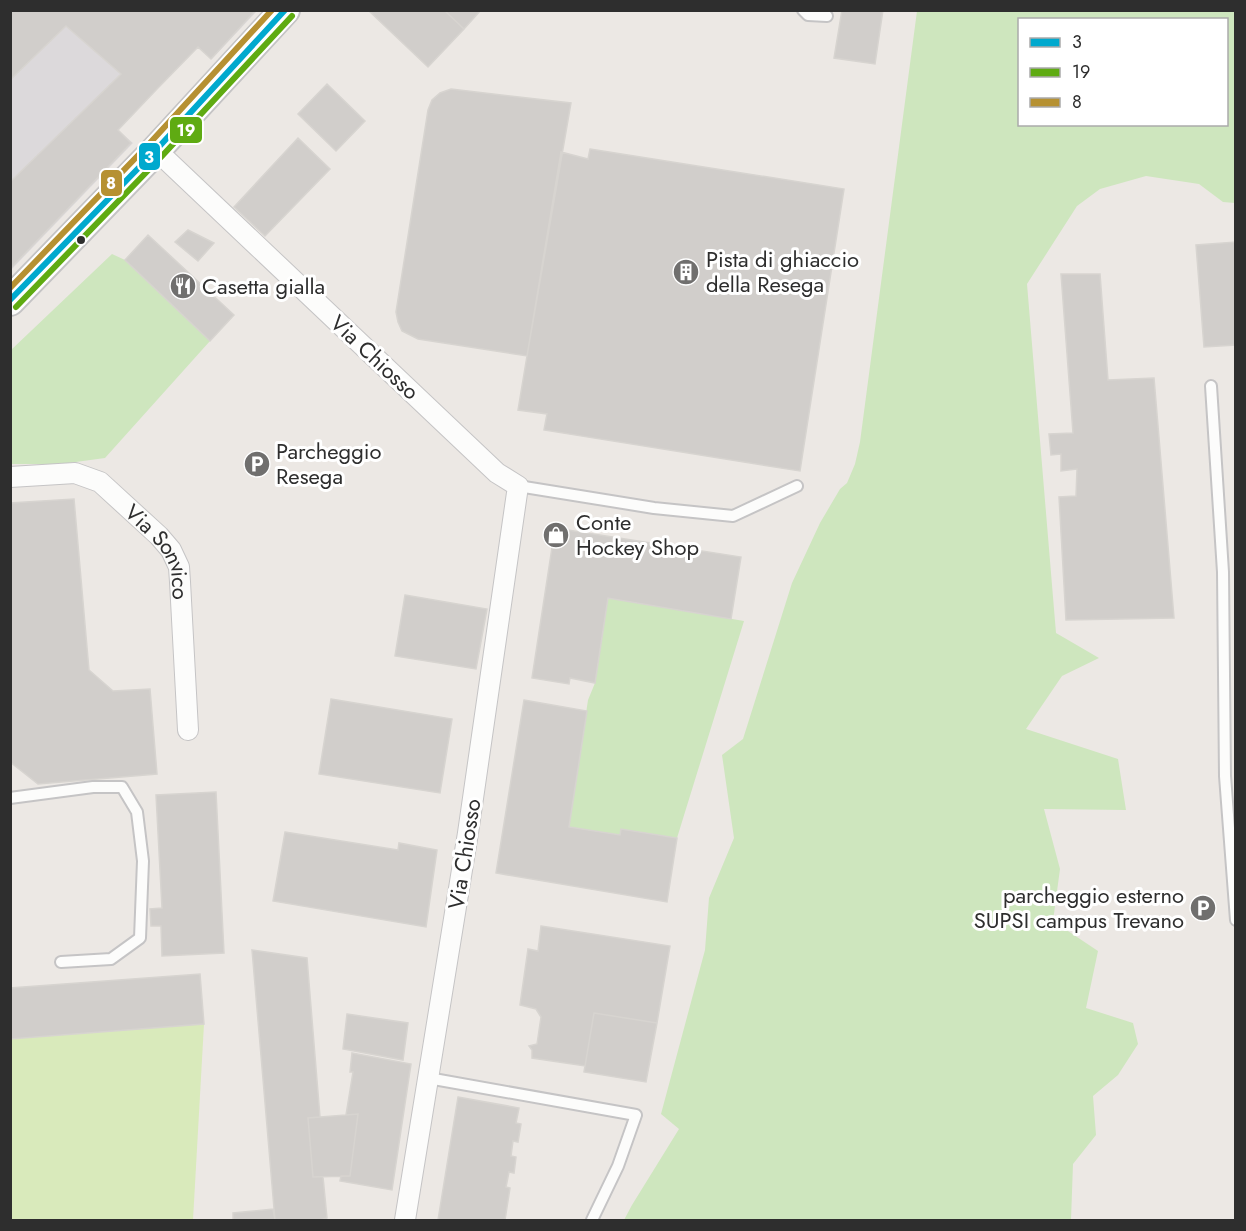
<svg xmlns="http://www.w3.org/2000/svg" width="1246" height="1231" font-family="Jost,sans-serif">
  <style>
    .industrial { fill: #dcd9db }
    .green { fill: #cee6be; fill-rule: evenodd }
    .pitch { fill: #d9eabb }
    .building { fill: #d1cecb; stroke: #d7d4d0; stroke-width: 1.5 }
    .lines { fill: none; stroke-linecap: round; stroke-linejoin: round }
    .lane-casing { stroke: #c5c4c5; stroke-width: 14 }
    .street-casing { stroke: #c5c4c5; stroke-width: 22 }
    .secondary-casing { stroke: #c5c4c5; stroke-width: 32 }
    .lane { stroke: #fcfcfb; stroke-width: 10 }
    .street { stroke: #fcfcfb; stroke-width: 20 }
    .secondary { stroke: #fcfcfb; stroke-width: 28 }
    .bus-1-casing { stroke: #fff; stroke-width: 10 }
    .bus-2-casing { stroke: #fff; stroke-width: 10 }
    .bus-3-casing { stroke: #fff; stroke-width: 10 }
    .bus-1 { stroke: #00a9ce; stroke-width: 6 }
    .bus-2 { stroke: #5fab12; stroke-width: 6 }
    .bus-3 { stroke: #b69132; stroke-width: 6 }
    .bus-dot { fill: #2e2e2e; stroke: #fff; stroke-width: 2 }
    .labels { text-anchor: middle; stroke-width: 6; stroke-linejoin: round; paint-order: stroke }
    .poi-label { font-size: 22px; fill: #2e2e2e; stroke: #fff; text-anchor: start }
    .street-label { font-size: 22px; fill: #2e2e2e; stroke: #fff }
    .line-badge { stroke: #fff; stroke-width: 2 }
    .badge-label { font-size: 16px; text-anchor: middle; font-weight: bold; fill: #fff }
  </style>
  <rect width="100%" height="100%" fill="#ece8e4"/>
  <path class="industrial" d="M11,11H257L212,59L198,47L157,89L118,130L133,143L11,270Z"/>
  <path class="green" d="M917,11H1235V203L1223,202L1199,184L1146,176L1100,189L1077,206L1027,284L1056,633L1099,658L1062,676L1026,729L1118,759L1126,810L1044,809L1060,869L1053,921L1098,951L1086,1008L1133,1023L1138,1044L1118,1075L1093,1096L1096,1135L1073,1164L1071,1220H624L632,1205L679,1129L661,1114L705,950L709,898L734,838L722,755L743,739L792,583L820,523L840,489L847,483L855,464L860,442ZM1020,20H1226V124H1020Z
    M112,254L125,260L210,341L105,458L61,464H11V350Z
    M608,598L744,621L677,838L621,829L620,835L569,827L588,700L595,683Z"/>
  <path class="pitch" d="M204,1024L193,1220H11V1039Z"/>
  <path class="building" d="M10,10H256L211,59L198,47L157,89L118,130L131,143L10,269V182L121,74L66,26L10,80Z
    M368,10H444L464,29L428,67Z
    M444,10H481L464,29Z
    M842,10H883L875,64L834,58Z
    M327,84L365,121L336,151L298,114Z
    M451,89L571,103L527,356L418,339L402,331L398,322L396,312L428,110L432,100L440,93Z
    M298,138L330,169L265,236L234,207Z
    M590,149L844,189L800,471L544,430L547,414L518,410L561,152L588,159Z
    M188,230L214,243L198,261L175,242Z
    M148,235L234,315L210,341L125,260Z
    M1236,242V345L1204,347L1196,245Z
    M1061,274H1100L1108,380L1154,378L1174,618L1066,620L1059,497L1076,496L1077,469L1061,471V454L1051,455L1049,434L1073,433Z
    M74,499L89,670L113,691L150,689L157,774L38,784L10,762V503Z
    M555,528L741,557L731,619L608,598L595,683L570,678L569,684L532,678Z
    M405,595L487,609L476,669L395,656Z
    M331,699L452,719L440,793L319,774Z
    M524,700L587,711L569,827L620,835L621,829L677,838L667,902L496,873Z
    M216,792L224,953L162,956L161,926H151L150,909L162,908L156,795Z
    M285,832L398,850L399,843L437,850L426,927L273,901Z
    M541,926L670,946L657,1023L594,1013L585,1066L532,1058V1050L529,1046L537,1044L541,1017L536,1009L520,1005L528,949L538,951Z
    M252,950L307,958L320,1117L308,1118L313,1177H323L327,1218L320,1220H275Z
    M200,974L204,1024L10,1039V988Z
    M594,1013L657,1023L646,1082L584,1072Z
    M347,1014L408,1023L403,1060L343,1049Z
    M352,1053L411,1064L392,1190L340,1181L341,1176H350L358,1114L346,1115L353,1072H350Z
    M458,1097L519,1108L516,1123L521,1124L518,1142L513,1141L511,1156L516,1157L514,1173L509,1172L506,1187L510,1188L505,1220H438Z
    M358,1114L350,1176L313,1177L308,1118Z
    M273,1209L275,1220H233V1213Z"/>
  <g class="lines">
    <defs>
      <path id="lane" d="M803,10L808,15L827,16
        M1211,386L1223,572L1225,776L1236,920
        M518,486L654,508L733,516L797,486
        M10,798L93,787H122L137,812L143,861L140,938L111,959L61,962
        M428,1078L636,1115L618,1166L592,1220"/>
      <g id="street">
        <path d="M156,150L497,473L518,486L468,833L405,1220"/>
        <path id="s1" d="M10,477L75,473L100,482L159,536L171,550L179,567L180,582L188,730"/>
      </g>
      <path id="secondary" d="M10,301L156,150L285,10"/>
    </defs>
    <use href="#lane" class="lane-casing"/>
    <use href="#street" class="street-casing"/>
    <use href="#secondary" class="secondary-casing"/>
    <use href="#lane" class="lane"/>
    <use href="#street" class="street"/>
    <use href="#secondary" class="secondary"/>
    <defs>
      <path id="bus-1" d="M10,300L156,150L285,10"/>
      <path id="bus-2" d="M16,307L162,156L292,16"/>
      <path id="bus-3" d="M10,288L149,144L272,10"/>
    </defs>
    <use href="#bus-1" class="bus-1-casing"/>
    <use href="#bus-2" class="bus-2-casing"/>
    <use href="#bus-3" class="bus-3-casing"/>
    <use href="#bus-1" class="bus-1"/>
    <use href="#bus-2" class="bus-2"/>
    <use href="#bus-3" class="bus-3"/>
  </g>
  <defs>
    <symbol id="building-disc" viewBox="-11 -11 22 22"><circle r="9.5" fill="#706f6e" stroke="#fff"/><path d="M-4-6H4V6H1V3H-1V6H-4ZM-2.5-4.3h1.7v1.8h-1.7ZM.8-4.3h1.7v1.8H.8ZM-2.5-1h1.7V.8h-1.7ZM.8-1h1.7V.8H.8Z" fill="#fff"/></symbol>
    <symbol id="restaurant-disc" viewBox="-11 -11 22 22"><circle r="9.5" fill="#706f6e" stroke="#fff"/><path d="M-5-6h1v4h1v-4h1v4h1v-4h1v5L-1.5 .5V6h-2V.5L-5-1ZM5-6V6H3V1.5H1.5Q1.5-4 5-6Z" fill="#fff"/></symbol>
    <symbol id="parking-disc" viewBox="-11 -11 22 22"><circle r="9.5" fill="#706f6e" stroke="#fff"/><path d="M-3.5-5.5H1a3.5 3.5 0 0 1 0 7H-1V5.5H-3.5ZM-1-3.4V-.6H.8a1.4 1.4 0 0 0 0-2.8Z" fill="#fff"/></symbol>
    <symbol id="shop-disc" viewBox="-11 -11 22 22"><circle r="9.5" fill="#706f6e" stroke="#fff"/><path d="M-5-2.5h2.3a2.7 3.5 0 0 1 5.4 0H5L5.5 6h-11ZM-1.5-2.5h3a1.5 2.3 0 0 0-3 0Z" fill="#fff"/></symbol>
  </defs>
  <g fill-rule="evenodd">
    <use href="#building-disc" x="671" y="257" width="30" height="30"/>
    <use href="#restaurant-disc" x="168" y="271" width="30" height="30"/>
    <use href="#parking-disc" x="242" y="449" width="30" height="30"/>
    <use href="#shop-disc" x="541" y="520" width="30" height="30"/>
    <use href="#parking-disc" x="1188" y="893" width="30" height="30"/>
  </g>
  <circle class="bus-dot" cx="81" cy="240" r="5"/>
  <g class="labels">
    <g class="poi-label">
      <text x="706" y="267">Pista di ghiaccio<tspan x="706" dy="25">della Resega</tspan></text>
      <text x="202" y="294">Casetta gialla</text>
      <text x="276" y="459">Parcheggio<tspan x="276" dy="25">Resega</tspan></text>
      <text x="576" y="530">Conte<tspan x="576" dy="25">Hockey Shop</tspan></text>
      <text x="1184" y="903" text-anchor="end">parcheggio esterno<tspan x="1184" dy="25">SUPSI campus Trevano</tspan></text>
    </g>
    <g class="street-label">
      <text transform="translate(375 357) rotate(43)" y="8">Via Chiosso</text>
      <text dy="8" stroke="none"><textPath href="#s1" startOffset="186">Via Sonvico</textPath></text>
      <text transform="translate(464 854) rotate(-81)" y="8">Via Chiosso</text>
    </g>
  </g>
  <g class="line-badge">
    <rect x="169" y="116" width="34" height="28" rx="6" fill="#5fab12"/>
    <rect x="138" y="142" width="23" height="29" rx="6" fill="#00a9ce"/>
    <rect x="100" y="169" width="23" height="28" rx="6" fill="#b69132"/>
  </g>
  <g class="badge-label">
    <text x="186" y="136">19</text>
    <text x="149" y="163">3</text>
    <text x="111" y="189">8</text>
  </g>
  <rect width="1246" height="1231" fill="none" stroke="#2e2e2e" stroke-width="24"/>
  <rect x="1018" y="18" width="210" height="108" fill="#ffffff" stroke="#ababab" stroke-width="1.5"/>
  <rect x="1030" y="38" width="30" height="9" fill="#00a9ce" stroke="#ababab" stroke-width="1.5"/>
  <text x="1072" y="48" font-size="18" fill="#2e2e2e">3</text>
  <rect x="1030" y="68" width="30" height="9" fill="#5fab12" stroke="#ababab" stroke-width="1.5"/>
  <text x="1072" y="78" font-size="18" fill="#2e2e2e">19</text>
  <rect x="1030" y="98" width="30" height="9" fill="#b69132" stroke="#ababab" stroke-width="1.5"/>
  <text x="1072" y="108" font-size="18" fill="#2e2e2e">8</text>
</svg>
